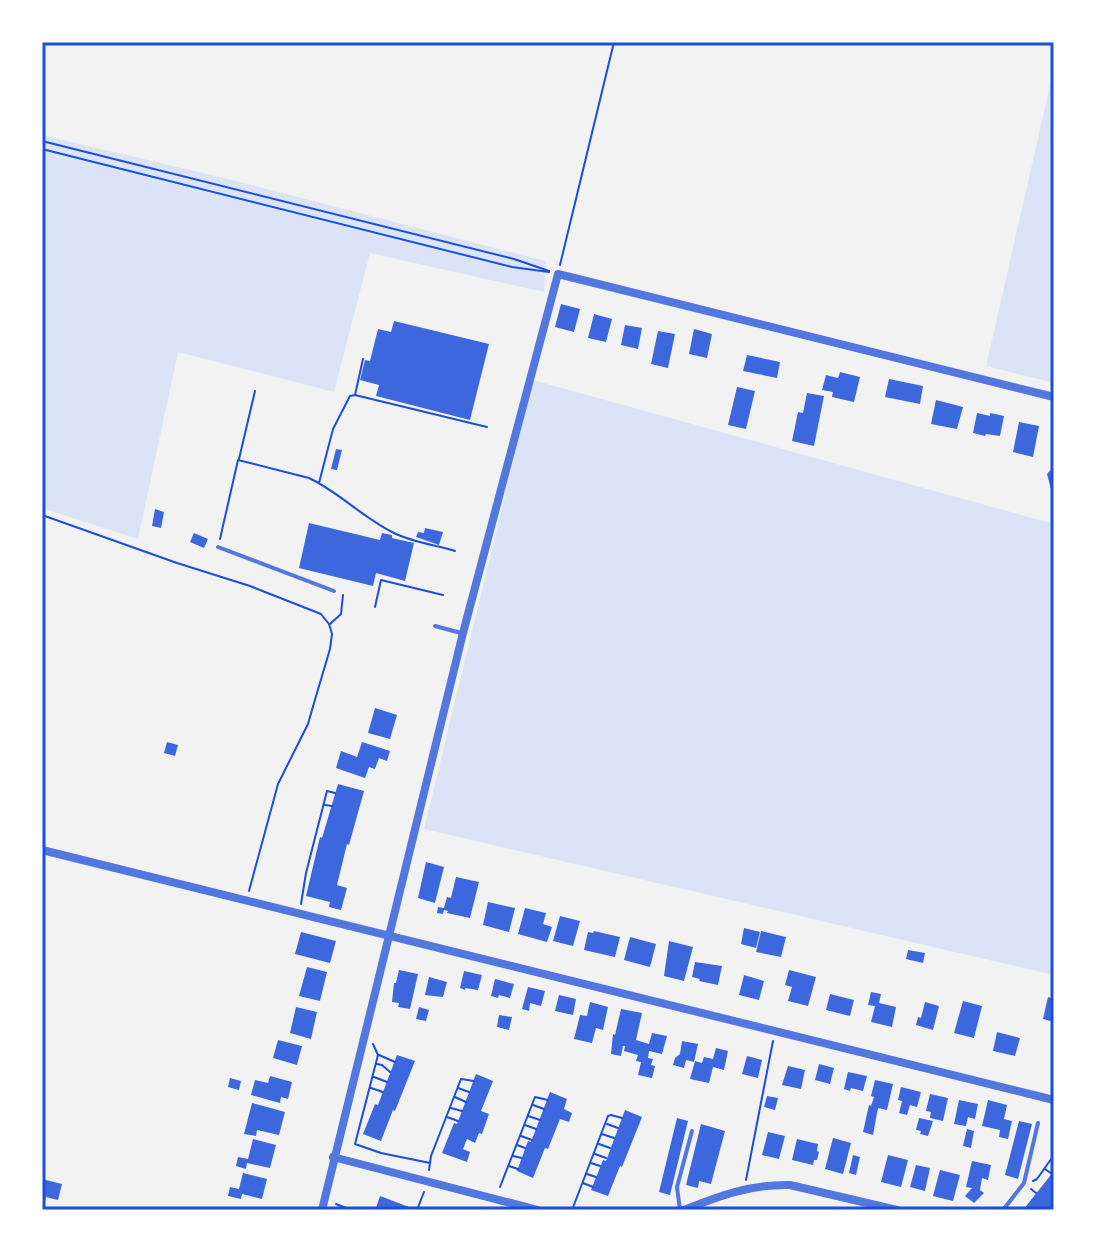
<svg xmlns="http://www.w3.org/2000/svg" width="1096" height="1252" font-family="'Roboto Condensed',sans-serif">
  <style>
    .green { fill: #dbe4f7 }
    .building { fill: #3d67dc }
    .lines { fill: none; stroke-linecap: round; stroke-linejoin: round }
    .path { stroke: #1d4ed8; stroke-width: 2 }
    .service { stroke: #5277de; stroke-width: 4 }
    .minor { stroke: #5277de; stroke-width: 8 }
    .neatline { fill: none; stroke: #1d4ed8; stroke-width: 3 }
  </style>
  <rect width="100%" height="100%" fill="#f2f2f2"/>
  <path class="green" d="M1054,68V383L986,366Z
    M42,135L228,179L546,261L544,292L370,253L334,392L178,352L138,539L42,508Z
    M533,380L1054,524V975L424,829Z"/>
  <path class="building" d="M561,304L580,309L574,332L555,327Z
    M594,314L612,319L606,342L588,338Z
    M394,321L489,344L470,420L376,396L379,385L360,380L365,360L370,361L378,329L391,332Z
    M625,325L642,328L638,349L621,345Z
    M694,329L712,334L707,358L689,354Z
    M658,331L675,334L668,368L651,364Z
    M747,355L780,362L777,378L743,371Z
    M840,372L860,377L854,402L832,397L833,392L822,390L826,375L838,378Z
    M889,379L923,386L920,404L885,397Z
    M737,387L755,391L746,429L728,425Z
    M807,393L824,396L814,446L792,441L798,412L803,413Z
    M936,400L963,407L957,429L931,424Z
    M977,413L990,416V413L1004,416L1000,436L986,434L985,436L973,433Z
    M1019,422L1039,426L1033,457L1013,452Z
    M336,449L342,450L337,470L331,469Z
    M1054,466V497H1053L1047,474Z
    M155,509L164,512L161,528L152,526Z
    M309,523L380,540L382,533L392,535V538L414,543L405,581L376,573L373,586L299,568Z
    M425,528L443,532L439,545L416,537L418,532L424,533Z
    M194,533L208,539L204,548L190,542Z
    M375,708L397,715L390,739L368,733Z
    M167,742L178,745L175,756L164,753Z
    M362,742L390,751L387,761L379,758L375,769L369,767L365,778L336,768L341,751L357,757Z
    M338,784L364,791L349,845L347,844L337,885L347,888L341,910L329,907L330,902L306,896L320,837L322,838Z
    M426,862L444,867L435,903L418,898Z
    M456,877L479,882L470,918L447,913L448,911L444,910L443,914L437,913L438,907L444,908L447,897L451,898Z
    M488,902L515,908L509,932L483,925Z
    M525,908L546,913L543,924L552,927L547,942L518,934Z
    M560,916L580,921L573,946L553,941Z
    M744,928L760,932L756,948L741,944Z
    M594,931L620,937L615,957L584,950L588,932L593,933Z
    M761,931L786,937L781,957L756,952Z
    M301,932L336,941L330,963L295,954Z
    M630,937L656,944L650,967L624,960Z
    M669,941L693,947L684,981L664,976Z
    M908,950L925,953L923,963L906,959Z
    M695,962L722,966L718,985L699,981L700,979L692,977Z
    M307,967L327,972L320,1001L299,996Z
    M399,970L418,974L410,1009L398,1007L399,1003L392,1002L394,983H396Z
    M789,970L816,977L808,1006L788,1001L792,987L785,985Z
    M464,971L482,975L478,990L465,988V990L460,988Z
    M744,975L764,981L759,1000L739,995Z
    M429,977L447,982L443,997L425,995Z
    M495,979L514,984L510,998L499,995L498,998L491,996Z
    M528,987L545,991L541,1006L530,1003L529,1011L522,1009Z
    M871,992L881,994L879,1003L896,1007L892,1027L871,1022L875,1006L868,1005Z
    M830,994L854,1000L850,1016L826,1010Z
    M559,995L576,999L573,1015L555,1011Z
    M1048,997L1054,999V1022L1043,1019Z
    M963,1001L982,1006L974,1038L954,1033Z
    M590,1002L608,1007L603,1030L596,1028L592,1043L574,1039L580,1015L587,1016Z
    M925,1002L939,1006L933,1030L916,1025L918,1017L921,1018Z
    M296,1007L317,1012L311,1039L290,1033Z
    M419,1007L429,1010L426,1021L416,1019Z
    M621,1009L642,1013L636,1040L649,1044L652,1033L667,1036L662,1054L649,1051L648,1058L653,1059L651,1065L655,1066L652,1078L638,1075L641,1062L636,1061L638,1055L624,1051L625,1046H623L621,1056L611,1054L613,1034L615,1035Z
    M499,1015L512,1017L509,1030L497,1027Z
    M997,1032L1020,1038L1015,1056L993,1051Z
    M278,1040L302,1046L297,1065L273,1058Z
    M682,1041L698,1044L694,1062L686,1060L684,1068L673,1065L675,1058L680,1054Z
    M716,1048L728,1051L724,1070L713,1067L709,1083L690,1079L695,1061L702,1063L704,1057L713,1059Z
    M397,1055L415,1061L395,1111L393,1110L381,1141L363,1134L375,1104L378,1105Z
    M747,1056L762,1060L758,1078L742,1074Z
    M819,1064L834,1068L830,1084L815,1080Z
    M788,1066L805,1070L801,1089L782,1085Z
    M848,1072L867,1076L863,1091L851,1088L850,1091L844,1089Z
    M476,1074L493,1081L481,1111L489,1114L482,1134L479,1133L475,1143L467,1139L463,1149L470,1152L467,1162L442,1153L454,1123L457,1124Z
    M270,1076L292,1082L288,1099L281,1097L280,1103L251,1095L255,1080L268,1083Z
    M230,1078L241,1081L239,1090L228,1087Z
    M875,1080L893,1084L887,1110L878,1108L873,1135L863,1132L869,1105L871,1106L874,1097L871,1096Z
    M901,1087L921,1092L917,1107L910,1105L907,1115L899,1113L902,1101L898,1100Z
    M550,1092L567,1099L564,1109L572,1113L569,1122L560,1119L548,1149L545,1148L533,1178L517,1171L528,1141L531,1142Z
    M930,1094L948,1098L943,1121L930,1118L931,1112L926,1111Z
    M767,1096L778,1098L775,1110L764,1107Z
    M959,1100L978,1104L975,1119L968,1117L966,1126L954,1124Z
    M988,1100L1007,1105L1004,1119L1012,1121L1008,1139L999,1137L1000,1130L982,1126Z
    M252,1103L285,1112L279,1135L257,1130L256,1136L244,1134Z
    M625,1110L642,1117L622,1167L620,1166L608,1196L591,1190L603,1160L606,1161Z
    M677,1118L688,1121L670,1195L659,1192Z
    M919,1118L933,1121L928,1136L920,1134L921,1131L916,1130Z
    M1019,1121L1032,1124L1018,1179L1005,1175Z
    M701,1124L725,1131L711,1184L699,1181L698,1188L686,1185Z
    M967,1129L974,1131L971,1148L963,1146Z
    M768,1132L785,1136L779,1159L762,1155Z
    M833,1138L851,1143L843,1174L825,1169Z
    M253,1139L276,1145L270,1168L247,1163L246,1169L236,1166L238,1157L248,1159Z
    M797,1139L818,1144L817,1151L819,1152L817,1160H814L813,1165L792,1160Z
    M853,1155L860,1157L856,1175L849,1173Z
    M888,1155L908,1160L901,1187L881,1182Z
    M972,1161L991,1165L988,1180L982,1178L980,1190L984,1193L974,1203L965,1196L972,1188L966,1187Z
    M916,1165L930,1168L925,1191L910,1187Z
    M940,1170L960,1175L953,1201L933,1196Z
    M1054,1171V1210H1023Z
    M243,1173L267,1179L262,1199L242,1194L241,1199L228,1196L230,1187L239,1189Z
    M42,1179L62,1184L58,1200L46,1197L44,1207L52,1210H42Z
    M380,1196L417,1210H382L376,1208Z"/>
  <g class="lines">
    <path class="path" d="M42,141L514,259L549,271
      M42,149L512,267L549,272
      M560,265L614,42
      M355,395L487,427
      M239,459L255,391
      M319,483L333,429L350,396L355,395L363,359
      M42,515L177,563L250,586L321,614L329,624L332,634L330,649L314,703L308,724L278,784L249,891
      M220,539L238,460L309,478C339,492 363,518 394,533C412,542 435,545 455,551
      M375,607L381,580L443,595
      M330,624L341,614L343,595
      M325,805L332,806
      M301,904L306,873L327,791L335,793
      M373,1044L378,1055L355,1144L381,1153L430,1163
      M379,1055L395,1062
      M377,1064L382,1065L390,1072
      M374,1077L387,1082
      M371,1088L383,1092
      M458,1088L469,1092
      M455,1097L466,1102
      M533,1105L544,1109
      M451,1108L462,1111
      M528,1116L540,1120
      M447,1117L458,1121
      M607,1124L618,1128
      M525,1125L536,1129
      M602,1134L614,1138
      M521,1136L532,1140
      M599,1144L610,1148
      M517,1145L525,1148
      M595,1154L606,1158
      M513,1156L522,1158
      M591,1163L600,1166
      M509,1166L518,1169
      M1045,1169L1052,1174
      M429,1170L431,1156L461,1079L474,1081
      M587,1174L596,1177
      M746,1180L773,1041
      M1033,1181L1037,1179L1054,1155
      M583,1183L593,1187
      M500,1187L535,1097L548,1100
      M1031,1189L1036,1193
      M336,1204L351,1210
      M417,1210L424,1192
      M572,1210L608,1116L611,1115L622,1118
      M726,1210L733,1208"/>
    <path class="service" d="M218,547L334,591
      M435,626L461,633
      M680,1210L677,1187L692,1131
      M1003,1210L1024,1183L1038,1123"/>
    <path class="minor" d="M42,850L1054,1100
      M333,1157L538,1210
      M322,1210L463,633L558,274L1054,397
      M684,1210C719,1196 751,1184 790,1185L897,1210"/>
  </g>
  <rect width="1096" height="1252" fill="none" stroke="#ffffff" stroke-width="88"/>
  <rect x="44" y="44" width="1008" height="1164" class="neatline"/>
</svg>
